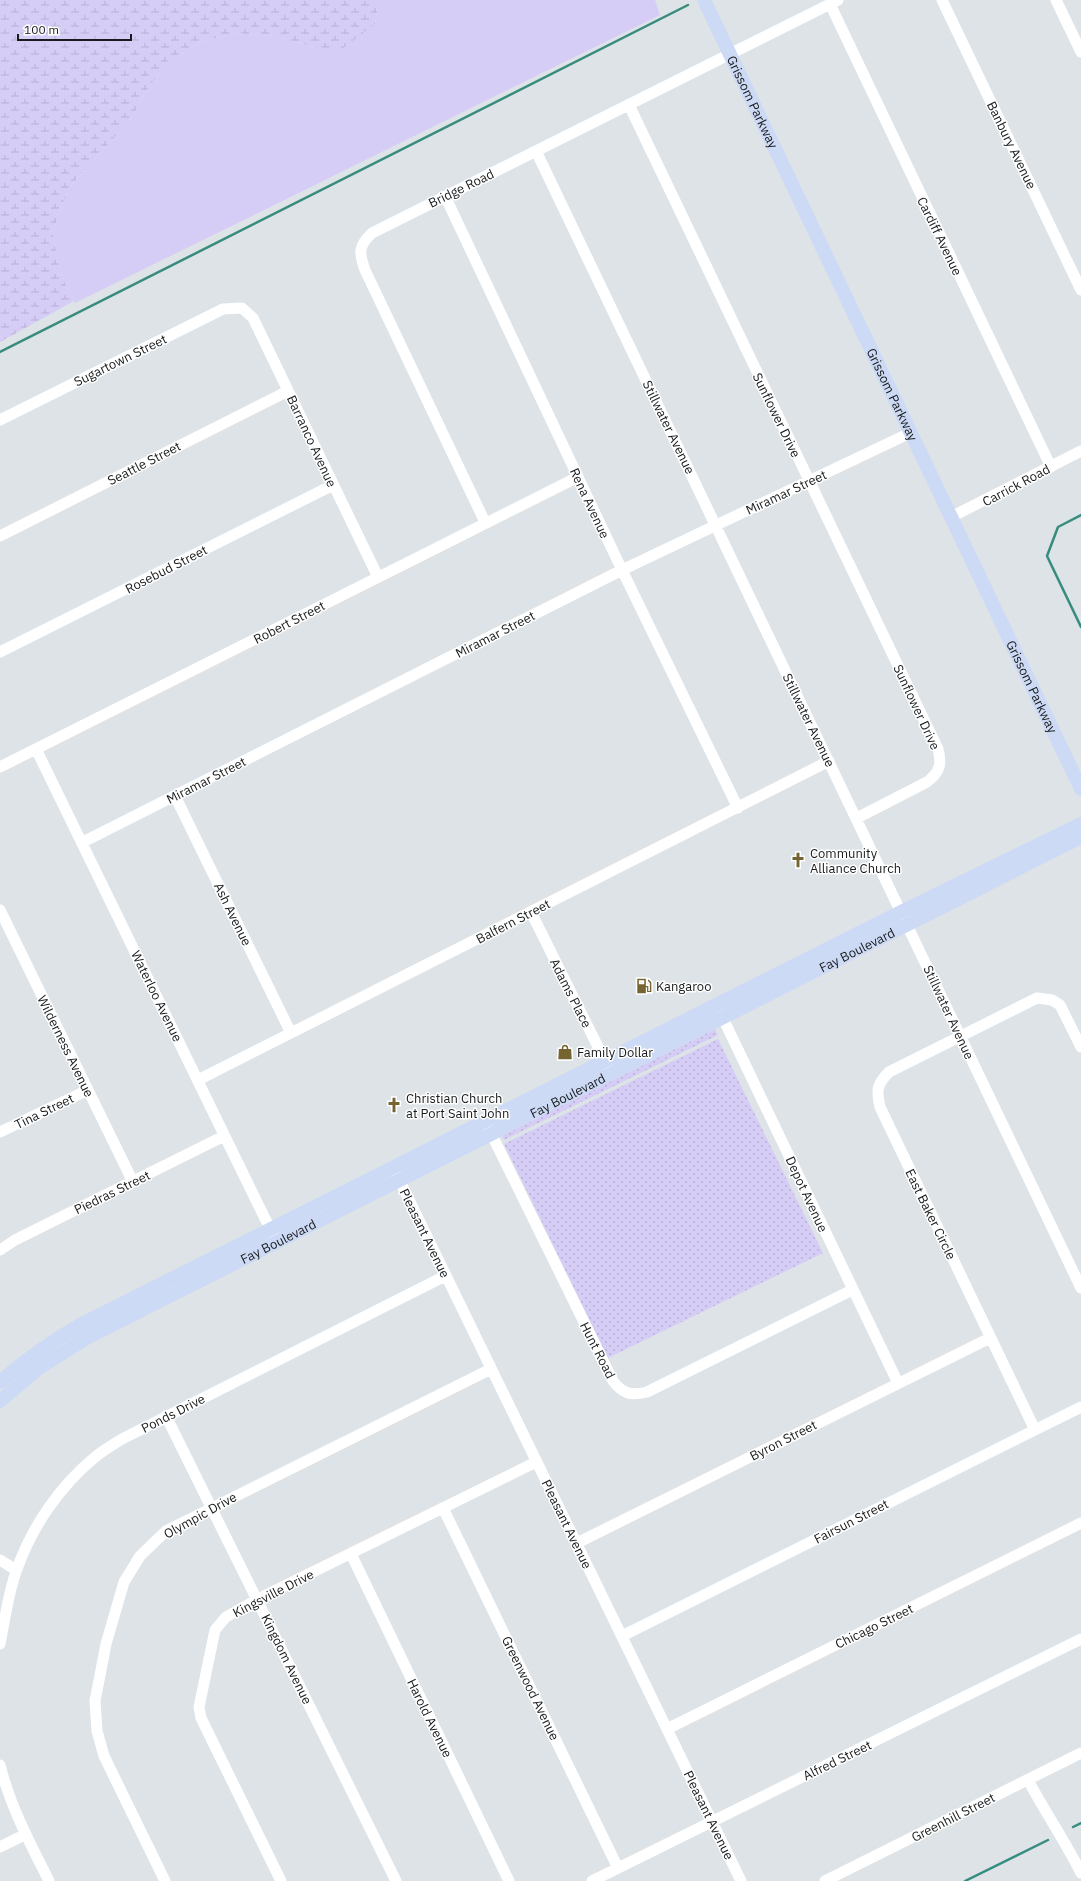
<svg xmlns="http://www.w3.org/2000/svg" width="1081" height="1881" font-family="'IBM Plex Sans',sans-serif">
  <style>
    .grass { fill: #d6cdf7 }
    .wetland { fill: url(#wetland-marsh) }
    .park { fill: url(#park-dots) }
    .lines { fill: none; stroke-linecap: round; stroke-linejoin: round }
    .stream { stroke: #388c7d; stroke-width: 2.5 }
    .minor { stroke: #fff; stroke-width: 11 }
    .major { stroke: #cddaf5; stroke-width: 14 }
    .labels { text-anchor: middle; stroke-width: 3; stroke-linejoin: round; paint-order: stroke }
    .street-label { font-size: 13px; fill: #181a1b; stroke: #fff }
    .poi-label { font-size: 13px; fill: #181a1b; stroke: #fff; text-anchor: start }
  </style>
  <defs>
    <pattern id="wetland-marsh" width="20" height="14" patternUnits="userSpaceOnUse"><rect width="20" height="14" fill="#d6cdf7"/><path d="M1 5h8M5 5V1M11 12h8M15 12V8" fill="none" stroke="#b7afd3"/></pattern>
    <pattern id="park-dots" width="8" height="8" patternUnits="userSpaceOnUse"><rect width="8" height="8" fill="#d6cdf7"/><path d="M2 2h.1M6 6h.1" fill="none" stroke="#b7afd3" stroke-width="1.8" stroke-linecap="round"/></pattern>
  </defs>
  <rect width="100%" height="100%" fill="#dde3e7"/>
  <path class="grass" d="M379,0H655L660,15L75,303L66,286L58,261L53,237L58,213L71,185L131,119L145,93L168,61L202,42L233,33L275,36L314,47L375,24Z"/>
  <path class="wetland" d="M0,0H379L375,24L342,49L314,47L275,36L233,33L202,42L168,61L145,93L131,119L71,185L58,213L53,237L58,261L66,286L74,301L0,342Z"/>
  <path class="park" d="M715,1029L718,1035L504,1140L502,1135Z
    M718,1039L823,1253L608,1358L504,1144Z"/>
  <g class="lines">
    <path class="stream" d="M0,352L688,5
      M1081,515L1058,527L1047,556L1081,627
      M1073,1827L1081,1823
      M965,1881L1048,1840"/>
    <path class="minor" d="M942,0L1081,290
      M1056,0L1081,52
      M830,4L1051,467
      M629,105L938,749C942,764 940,772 927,782L857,818
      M536,151L1081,1288
      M445,196L622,570L738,808
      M0,420L223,309L242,308L253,318L378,577
      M951,517L1081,451
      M485,522L365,270C359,253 358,246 372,233L838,0
      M0,536L288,391
      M0,652L333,485
      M36,749L274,1237
      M0,767L578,477
      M175,796L291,1033
      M83,842L622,570L910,433
      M0,910L133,1182
      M531,912L608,1067
      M719,1010L898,1383
      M198,1080L829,761
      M488,1127L613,1381C623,1394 631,1396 647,1392L852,1290
      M0,1132L88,1090
      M396,1173L741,1881
      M0,1250L15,1240L224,1136
      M166,1416L396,1881
      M1035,1430L880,1107C876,1090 877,1084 889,1072L1037,998L1052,1000L1060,1005L1081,1047
      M443,1508L618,1868
      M577,1543L990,1338
      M351,1554L509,1881
      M0,1560L16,1570
      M622,1636L1081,1407
      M0,1644C5,1619 8,1593 17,1569C32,1527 59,1487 94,1458C102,1451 112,1445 122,1439L445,1276
      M667,1729L1081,1523
      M0,1765C10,1806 30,1843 49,1881
      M1028,1780C1045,1812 1065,1841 1081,1873
      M0,1847L26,1834
      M165,1881L104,1756L97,1731L95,1701L106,1644L124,1582L140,1556L166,1531L491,1369
      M281,1881L201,1718L199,1707L215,1630L226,1617L258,1599L536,1462
      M592,1881L1081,1639
      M825,1881L1081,1753"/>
    <g class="major">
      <path id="s1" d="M704,0L1081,789"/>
      <path d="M0,1382C25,1360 51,1342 80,1325L901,912L1081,824"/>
      <path id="s2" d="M0,1401L40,1367L88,1337L1081,837"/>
    </g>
  </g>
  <defs>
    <symbol id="church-bare" viewBox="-9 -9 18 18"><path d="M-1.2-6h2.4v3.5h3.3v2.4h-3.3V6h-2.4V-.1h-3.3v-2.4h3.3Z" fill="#756432" stroke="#fff" stroke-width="2.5" paint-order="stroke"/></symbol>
    <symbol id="fuel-bare" viewBox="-9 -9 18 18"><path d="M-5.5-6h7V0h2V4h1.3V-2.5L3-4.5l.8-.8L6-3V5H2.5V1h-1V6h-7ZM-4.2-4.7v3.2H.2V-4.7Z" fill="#756432" stroke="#fff" stroke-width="2.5" paint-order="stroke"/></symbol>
    <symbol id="shop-bare" viewBox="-9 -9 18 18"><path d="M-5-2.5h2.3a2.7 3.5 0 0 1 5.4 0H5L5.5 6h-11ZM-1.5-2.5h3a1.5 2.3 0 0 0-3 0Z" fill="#756432" stroke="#fff" stroke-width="2.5" paint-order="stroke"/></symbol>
  </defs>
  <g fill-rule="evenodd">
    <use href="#church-bare" x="787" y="849" width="22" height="22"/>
    <use href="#fuel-bare" x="633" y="975" width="22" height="22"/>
    <use href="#shop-bare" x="554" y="1041" width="22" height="22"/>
    <use href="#church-bare" x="383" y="1094" width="22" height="22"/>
  </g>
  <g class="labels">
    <g class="street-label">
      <text dy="5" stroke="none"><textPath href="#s1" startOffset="113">Grissom Parkway</textPath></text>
      <text transform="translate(1012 145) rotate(64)" y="5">Banbury Avenue</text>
      <text transform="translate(461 188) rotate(-26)" y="5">Bridge Road</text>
      <text transform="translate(940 236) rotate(64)" y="5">Cardiff Avenue</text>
      <text transform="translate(120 360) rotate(-26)" y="5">Sugartown Street</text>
      <text dy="5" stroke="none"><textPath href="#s1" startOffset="437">Grissom Parkway</textPath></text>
      <text transform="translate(777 415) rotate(64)" y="5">Sunflower Drive</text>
      <text transform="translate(669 427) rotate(64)" y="5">Stillwater Avenue</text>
      <text transform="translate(312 441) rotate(65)" y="5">Barranco Avenue</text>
      <text transform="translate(144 463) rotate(-27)" y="5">Seattle Street</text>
      <text transform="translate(1016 485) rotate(-28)" y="5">Carrick Road</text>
      <text transform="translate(786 492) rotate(-25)" y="5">Miramar Street</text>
      <text transform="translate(590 503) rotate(65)" y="5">Rena Avenue</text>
      <text transform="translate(166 569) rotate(-27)" y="5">Rosebud Street</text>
      <text transform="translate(289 622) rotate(-27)" y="5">Robert Street</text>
      <text transform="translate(495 634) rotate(-27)" y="5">Miramar Street</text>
      <text dy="5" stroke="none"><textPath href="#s1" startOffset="761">Grissom Parkway</textPath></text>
      <text transform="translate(917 707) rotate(65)" y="5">Sunflower Drive</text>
      <text transform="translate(809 720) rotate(64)" y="5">Stillwater Avenue</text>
      <text transform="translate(206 780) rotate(-27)" y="5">Miramar Street</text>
      <text transform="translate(233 914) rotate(64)" y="5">Ash Avenue</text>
      <text transform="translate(513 921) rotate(-27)" y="5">Balfern Street</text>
      <text dy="5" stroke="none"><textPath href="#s2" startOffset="970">Fay Boulevard</textPath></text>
      <text transform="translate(571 993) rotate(63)" y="5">Adams Place</text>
      <text transform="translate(157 996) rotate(64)" y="5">Waterloo Avenue</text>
      <text transform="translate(949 1012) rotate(65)" y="5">Stillwater Avenue</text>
      <text transform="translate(66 1046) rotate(64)" y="5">Wilderness Avenue</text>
      <text dy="5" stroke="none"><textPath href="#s2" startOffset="646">Fay Boulevard</textPath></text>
      <text transform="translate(44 1111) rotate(-26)" y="5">Tina Street</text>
      <text transform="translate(112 1192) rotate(-26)" y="5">Piedras Street</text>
      <text transform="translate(807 1194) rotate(65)" y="5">Depot Avenue</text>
      <text transform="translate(931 1214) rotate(64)" y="5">East Baker Circle</text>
      <text transform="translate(425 1233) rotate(64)" y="5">Pleasant Avenue</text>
      <text dy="5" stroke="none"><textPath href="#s2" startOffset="322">Fay Boulevard</textPath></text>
      <text transform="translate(598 1350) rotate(63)" y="5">Hunt Road</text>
      <text transform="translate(173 1413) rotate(-27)" y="5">Ponds Drive</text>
      <text transform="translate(783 1440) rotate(-27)" y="5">Byron Street</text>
      <text transform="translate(200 1515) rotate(-29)" y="5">Olympic Drive</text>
      <text transform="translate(851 1521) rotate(-27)" y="5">Fairsun Street</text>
      <text transform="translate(567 1524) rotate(64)" y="5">Pleasant Avenue</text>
      <text transform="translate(273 1593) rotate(-27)" y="5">Kingsville Drive</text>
      <text transform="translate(874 1626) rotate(-26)" y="5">Chicago Street</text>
      <text transform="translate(287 1659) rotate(64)" y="5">Kingdom Avenue</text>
      <text transform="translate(531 1688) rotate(64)" y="5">Greenwood Avenue</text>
      <text transform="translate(430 1718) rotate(64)" y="5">Harold Avenue</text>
      <text transform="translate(837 1760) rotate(-26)" y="5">Alfred Street</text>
      <text transform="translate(709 1815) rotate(64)" y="5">Pleasant Avenue</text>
      <text transform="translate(953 1817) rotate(-27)" y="5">Greenhill Street</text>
    </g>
    <g class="poi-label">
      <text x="810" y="858">Community<tspan x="810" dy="15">Alliance Church</tspan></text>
      <text x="656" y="991">Kangaroo</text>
      <text x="577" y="1057">Family Dollar</text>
      <text x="406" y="1103">Christian Church<tspan x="406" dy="15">at Port Saint John</tspan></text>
    </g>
  </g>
  <path d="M18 34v6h113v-6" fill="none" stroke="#181a1b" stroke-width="2"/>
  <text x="24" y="34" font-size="12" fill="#181a1b" stroke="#ffffff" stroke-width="3" paint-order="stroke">100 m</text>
</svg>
